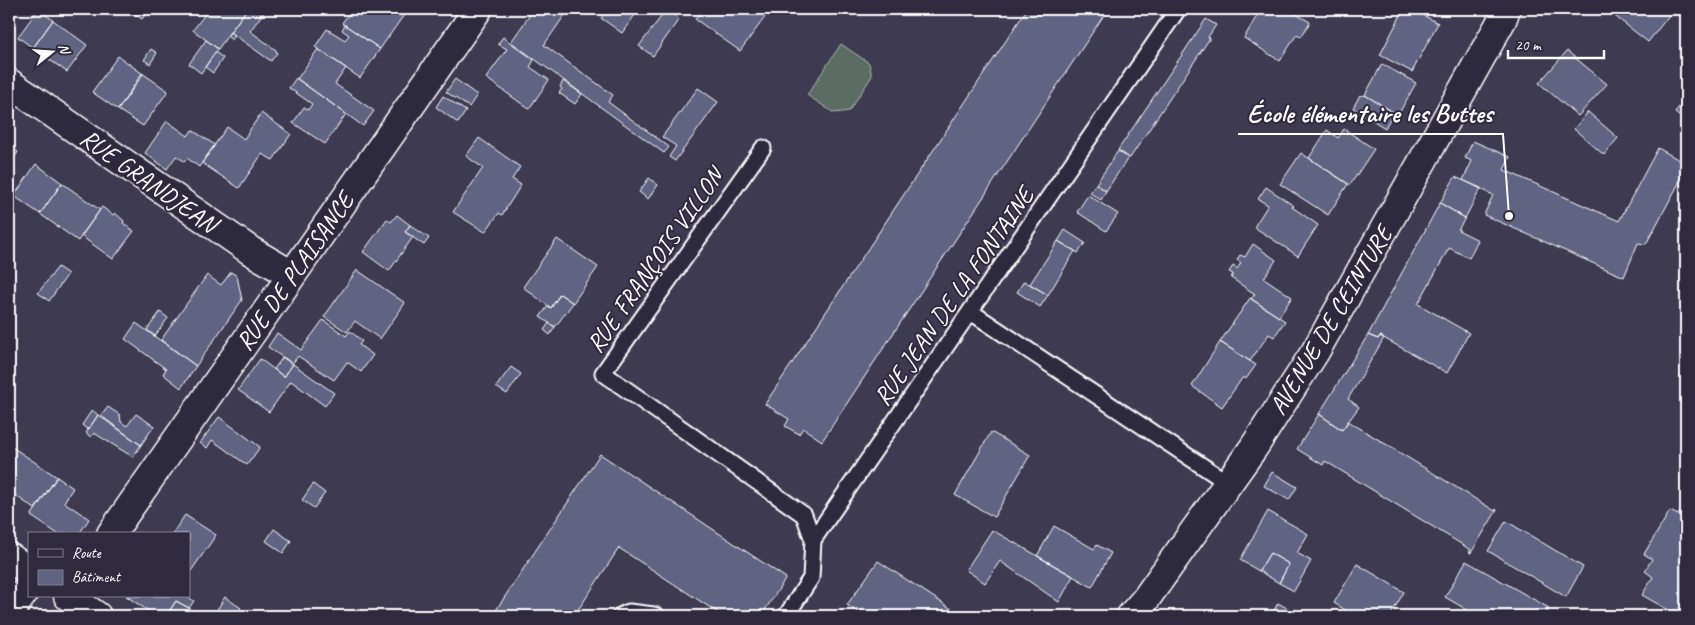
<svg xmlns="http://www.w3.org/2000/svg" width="1695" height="625" font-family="Caveat,sans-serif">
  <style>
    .green { fill: #5c6c62; stroke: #aeb6b0 }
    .building { fill: #606481; stroke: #fff }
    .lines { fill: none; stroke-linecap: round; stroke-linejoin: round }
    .service-casing { stroke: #fff; stroke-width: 19 }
    .minor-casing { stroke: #fff; stroke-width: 31 }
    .service { stroke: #2f2a3d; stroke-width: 15 }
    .minor { stroke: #2f2a3d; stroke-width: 28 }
    .labels { text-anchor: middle; stroke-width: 4; stroke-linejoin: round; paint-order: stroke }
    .street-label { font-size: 25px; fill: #fff; stroke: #2f2a3d }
    .leader { fill: none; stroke: #fff; stroke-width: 2 }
    .callout-dot { fill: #fff; stroke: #2f2a3d; stroke-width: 2 }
    .callout-label { font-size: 26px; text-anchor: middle; font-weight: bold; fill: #fff; stroke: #2f2a3d; stroke-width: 4; stroke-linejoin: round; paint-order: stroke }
  </style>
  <rect width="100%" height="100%" fill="#3e3b51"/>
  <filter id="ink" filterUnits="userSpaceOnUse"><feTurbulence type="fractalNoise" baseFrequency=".02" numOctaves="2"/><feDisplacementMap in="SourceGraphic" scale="10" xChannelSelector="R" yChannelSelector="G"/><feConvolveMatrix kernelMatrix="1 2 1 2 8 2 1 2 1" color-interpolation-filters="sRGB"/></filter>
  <g filter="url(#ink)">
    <path class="green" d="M841,44L869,63L872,76L849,111L834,113L807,95Z"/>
    <path class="building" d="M38,9L53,20L33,48L18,37Z
      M130,9H149L142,19L129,10Z
      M209,9H247L218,49L193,30Z
      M247,9H260L264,12L250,31L276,50L277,53L271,61L230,32Z
      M352,9H408L380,49L342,23Z
      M534,9H569L544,45L613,95L608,102L669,147L664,153L511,42Z
      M608,9H639L622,33L601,18Z
      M667,9L679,19L653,56L639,46Z
      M703,9H762L768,13L740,51L695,19Z
      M1027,9H1108L822,441L803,428L799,434L785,426L789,419L765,404Z
      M1261,9H1287L1310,22L1301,37L1297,34L1280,61L1244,38Z
      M1404,9H1411L1438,23L1412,72L1380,55Z
      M1614,9H1674L1648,42L1611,13Z
      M1206,19L1216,25L1208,37L1210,38L1130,158L1118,150Z
      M53,20L87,45L67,72L33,48Z
      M345,25L380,49L360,78L315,47L327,29L345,40L349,35L342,30Z
      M230,32L235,35L232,40L227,36Z
      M503,37L534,60L530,67L549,80L529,109L486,78L507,49L498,44Z
      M206,40L218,49L201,73L189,64Z
      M151,49L157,53L150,64L144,60Z
      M318,49L346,68L335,84L374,111L363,126L297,79Z
      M1567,51L1607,84L1578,116L1539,83Z
      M215,52L223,58L213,73L205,67Z
      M118,56L143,74L118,110L92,92Z
      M1382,64L1416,83L1398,115L1365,95Z
      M142,73L168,91L143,126L118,110Z
      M296,78L346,114L325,144L293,123L304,107L308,110L312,104L289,88Z
      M455,79L477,95L469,107L446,92Z
      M563,81L582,94L575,104L559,93L562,89L560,87Z
      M698,88L718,102L675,161L669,157L676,146L662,137Z
      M1360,95L1363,96L1365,95L1398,115L1397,117L1392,115L1385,128L1353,108Z
      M443,96L466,111L458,123L436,107Z
      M1686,96V121L1675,113Z
      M1588,112L1618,138L1604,155L1574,129Z
      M261,113L291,134L273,160L262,154L239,188L202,163L227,127L244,139Z
      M167,121L188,136L192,130L215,145L199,167L187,158L184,161L176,156L167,169L145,153Z
      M1344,129L1374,149L1350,185L1309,158L1327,130L1338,138Z
      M479,138L520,167L512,179L521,185L502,215L499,213L485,232L453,212L483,168L466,156Z
      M1473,141L1510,157L1504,170L1619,221L1658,148L1681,161L1686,152V170L1646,244L1638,243L1624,277L1484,215L1493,195L1463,180L1472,161L1465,158Z
      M9,145L18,152L9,166Z
      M1118,151L1128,158L1106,191L1096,184Z
      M1301,153L1348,184L1328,215L1280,184Z
      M36,164L62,183L40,214L14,196Z
      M1455,177L1481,188L1465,218L1440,203Z
      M649,178L658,185L648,199L639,192Z
      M62,183L100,210L78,241L40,214Z
      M1096,184L1106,191L1101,200L1090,193Z
      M1266,187L1294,206L1292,207L1318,225L1298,256L1254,227L1268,205L1258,199Z
      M1088,195L1118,214L1106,231L1077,212Z
      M1440,203L1465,218L1458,230L1478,240L1469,258L1449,248L1418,304L1469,333L1447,373L1380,336L1378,339L1368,335Z
      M102,207L113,215L115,213L124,221L123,223L134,231L113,259L81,236Z
      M397,215L410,225L405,232L413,237L389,271L363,252L387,219L391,222Z
      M410,225L429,238L424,245L405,232Z
      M1065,230L1085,243L1078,253L1058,241Z
      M557,239L598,267L573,303L560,294L551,308L523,287Z
      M1058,241L1075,251L1048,295L1030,284Z
      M1253,244L1276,260L1264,278L1292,297L1279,317L1251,299L1255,294L1231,278L1233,274L1229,272L1233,266L1237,269L1241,263L1237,260L1240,255L1245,257Z
      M58,267L68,274L49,301L38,293Z
      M357,270L405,303L380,339L355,321L347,332L324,317Z
      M231,272L237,276L242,300L196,366L161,340L207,275L221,285Z
      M1024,281L1048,295L1040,307L1017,292Z
      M560,294L573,303L555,327L540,317L548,306L551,308Z
      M1250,298L1285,321L1274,337L1269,334L1250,361L1220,342Z
      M160,312L168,318L155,336L147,330Z
      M323,320L346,336L350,331L362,341L359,345L373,355L361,372L347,362L334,380L298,356L292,364L268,347L277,333L301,350Z
      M136,323L196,366L181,388L163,374L166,369L125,339Z
      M549,323L555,327L550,335L544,330Z
      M1368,335L1378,339L1380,336L1384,338L1348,399L1359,407L1342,430L1319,414Z
      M1220,342L1256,365L1246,379L1243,377L1222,407L1192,386Z
      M283,357L293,364L284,377L274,369Z
      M260,359L284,377L293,364L334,393L325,406L291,381L269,412L238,390Z
      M511,367L521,374L507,394L496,387Z
      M108,407L120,415L121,422L127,426L136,414L154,426L141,445L101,416Z
      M92,410L98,415L88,430L82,425Z
      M1319,414L1342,430L1348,421L1495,511L1496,509L1497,510L1471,553L1469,552L1471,550L1325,461L1323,465L1297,449Z
      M98,415L141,445L133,457L94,433L91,437L86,433Z
      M219,417L260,447L247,465L212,440L207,448L200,443Z
      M991,432L1030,455L994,517L955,495Z
      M9,445L57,477L35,509L9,491Z
      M600,454L786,578L761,616H723L619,548L574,616H492Z
      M1272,472L1297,487L1289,500L1264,486Z
      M57,477L73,488L64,502L89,519L79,534H58L31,516Z
      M313,484L325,493L314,508L302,500Z
      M1686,503V616H1679L1642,595L1653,577L1645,571L1652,559L1644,554L1670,511L1678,515Z
      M1268,511L1308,534L1297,553L1311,561L1294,591L1279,583L1289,564L1270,553L1259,571L1240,560Z
      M185,515L216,535L189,574V534H172Z
      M1506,521L1583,567L1566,597L1488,551Z
      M1054,526L1094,549L1097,545L1111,553L1092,587L1037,556Z
      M274,529L291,541L283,553L266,541Z
      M992,530L1073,576L1059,602L1000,561L985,583L966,570Z
      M1270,553L1289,564L1279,583L1259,571Z
      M878,561L953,610L949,616H864L847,605Z
      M1466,561L1549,608L1545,616H1476V615L1445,597Z
      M1357,564L1404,592L1390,616H1355L1334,603Z
      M126,596H186L194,601L189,608L176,601L166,616H156Z
      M225,597L241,608L234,616H213Z
      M176,601L189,608L202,616H166Z
      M1278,603L1301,616H1271Z"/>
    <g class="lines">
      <defs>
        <path id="service" d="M763,148L603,373L804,515L813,540
          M971,312L1228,483
          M620,616L629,612L654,615L657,616
          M786,616L811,578L813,540L1178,9"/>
        <path id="minor" d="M9,83L251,251L292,275
          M111,534L478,9
          M9,557L29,571
          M68,596L97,616
          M9,613L29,585
          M1131,616L1145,600L1254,447L1315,352L1502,20L1506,9"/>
      </defs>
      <use href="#service" class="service-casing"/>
      <use href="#minor" class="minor-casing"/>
      <use href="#service" class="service"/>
      <use href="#minor" class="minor"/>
    </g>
  </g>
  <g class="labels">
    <g class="street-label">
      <text transform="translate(149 180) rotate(35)" y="9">RUE GRANDJEAN</text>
      <text transform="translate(654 260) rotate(-55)" y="9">RUE FRANÇOIS VILLON</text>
      <text transform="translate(294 271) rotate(-55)" y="9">RUE DE PLAISANCE</text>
      <text transform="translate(953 296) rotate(-55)" y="9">RUE JEAN DE LA FONTAINE</text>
      <text transform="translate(1330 320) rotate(-59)" y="9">AVENUE DE CEINTURE</text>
    </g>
  </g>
  <path class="leader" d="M1509 216L1503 134H1238"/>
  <circle class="callout-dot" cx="1509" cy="216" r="5"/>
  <g class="callout-label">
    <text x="1370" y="122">École élémentaire les Buttes</text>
  </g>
  <rect width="1695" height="625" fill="none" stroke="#2f2a3d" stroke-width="30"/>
  <rect x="15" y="15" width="1665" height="595" fill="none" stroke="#fff" stroke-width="2" filter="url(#ink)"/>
  <rect x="28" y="532" width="162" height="65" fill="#2f2a3d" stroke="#827f8b"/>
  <rect x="38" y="549" width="25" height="8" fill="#2f2a3d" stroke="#827f8b"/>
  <text x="72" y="558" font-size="15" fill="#ffffff">Route</text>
  <rect x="38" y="570" width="25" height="15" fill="#606481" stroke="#827f8b"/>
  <text x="72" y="582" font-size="15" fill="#ffffff">Bâtiment</text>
  <g transform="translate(52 52) rotate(73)" stroke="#2f2a3d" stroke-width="4" paint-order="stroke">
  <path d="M0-4L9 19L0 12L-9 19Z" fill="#ffffff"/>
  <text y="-8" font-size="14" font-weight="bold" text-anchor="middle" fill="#ffffff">N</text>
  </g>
  <path d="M1508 50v8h96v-8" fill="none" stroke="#ffffff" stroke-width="2.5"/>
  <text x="1515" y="50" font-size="15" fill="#ffffff" stroke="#2f2a3d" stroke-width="4" paint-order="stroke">20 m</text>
</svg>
